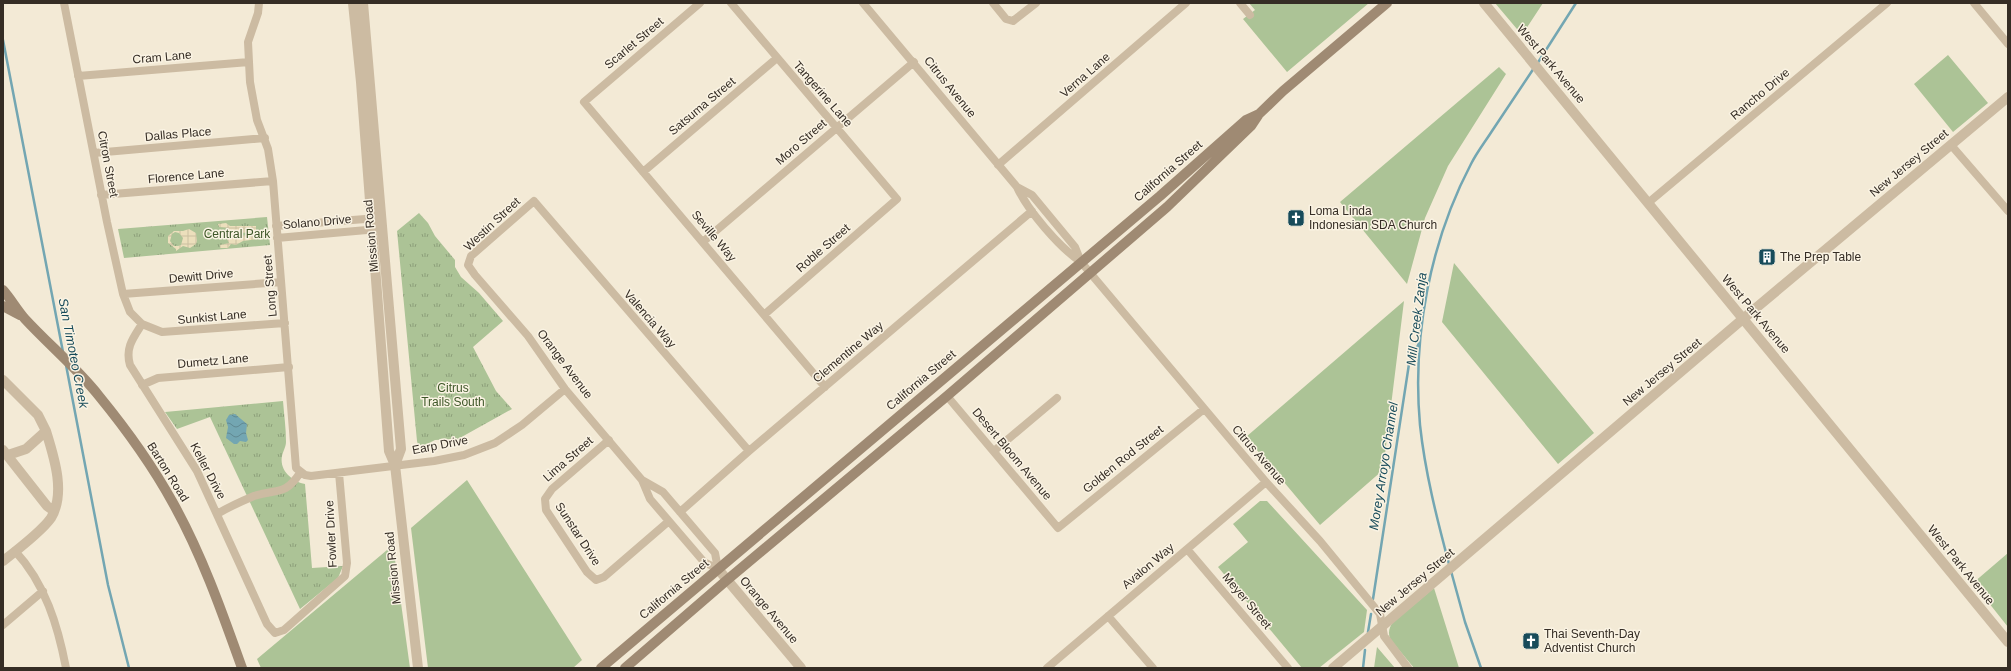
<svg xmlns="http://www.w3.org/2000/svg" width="2011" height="671" font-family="Helvetica,sans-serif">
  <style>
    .green { fill: #acc396 }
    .park { fill: url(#park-tufts) }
    .plaza { fill: url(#plaza-grid); fill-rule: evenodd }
    .water { fill: url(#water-waves) }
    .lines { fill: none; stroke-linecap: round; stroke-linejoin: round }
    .stream { stroke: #73a6b2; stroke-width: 2.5 }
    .minor { stroke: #ccbba2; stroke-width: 8 }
    .tertiary { stroke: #ccbba2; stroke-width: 10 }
    .secondary { stroke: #9f8a73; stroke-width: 10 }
    .labels { text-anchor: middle; stroke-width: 3; stroke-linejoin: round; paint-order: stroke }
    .street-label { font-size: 12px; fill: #352d25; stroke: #faf3e3 }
    .poi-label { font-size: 12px; fill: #352d25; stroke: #faf3e3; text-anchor: start }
    .park-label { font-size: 12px; fill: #3d5627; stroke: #faf3e3 }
    .water-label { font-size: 13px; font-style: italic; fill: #174b5a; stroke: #faf3e3 }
  </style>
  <defs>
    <pattern id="park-tufts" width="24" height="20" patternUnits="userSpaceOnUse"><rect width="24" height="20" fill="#acc396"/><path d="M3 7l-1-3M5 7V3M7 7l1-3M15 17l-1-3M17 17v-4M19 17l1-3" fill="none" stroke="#8d9f7a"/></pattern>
    <pattern id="plaza-grid" width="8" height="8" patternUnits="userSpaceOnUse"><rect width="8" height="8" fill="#ecdfbc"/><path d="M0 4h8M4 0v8" fill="none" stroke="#cbc0a1"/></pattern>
    <pattern id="water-waves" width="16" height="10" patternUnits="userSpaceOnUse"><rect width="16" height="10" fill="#73a6b2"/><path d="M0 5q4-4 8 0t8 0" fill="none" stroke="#5f8891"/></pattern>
  </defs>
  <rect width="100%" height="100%" fill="#f3ead6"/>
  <path class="green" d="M1249,3H1369L1287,72L1243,19L1255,10Z
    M1495,3H1543L1522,35Z
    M1948,55L1988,103L1953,132L1914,84Z
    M1499,67L1506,74L1448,166L1425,218L1407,284L1340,202Z
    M1454,263L1594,433L1558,464L1442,322Z
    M1404,301L1383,470L1320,525L1246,437Z
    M467,480L582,660L573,668H428L411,528Z
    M1260,501H1267L1367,610L1364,632L1319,668H1302L1218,567L1248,542L1233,524Z
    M393,545L410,668H261L257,659Z
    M2008,553V627L1973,583Z
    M1434,588L1459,668H1414L1390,639C1388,632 1389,628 1393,622Z
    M1377,647L1395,668H1374Z"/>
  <path class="park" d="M419,213L428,223L435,236L455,260V267L461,277L479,293L503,321L473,347L496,391L512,409L458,439L435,440L423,446L418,445L417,441L397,231Z
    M267,217L270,245L124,258L118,229Z
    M283,401C284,414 286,428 286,442C286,447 283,451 282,456C279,471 293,482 305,484L312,568L343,566L338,578L300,609L210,417L177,429L165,412Z"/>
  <path class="plaza" d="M226,223L230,226H256V232L240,233L239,236L256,234L258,239L243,241L236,245L231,244L228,248H220V245L229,243L225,235L228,228L219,227L218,224Z
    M189,229L196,233L197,241L196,244L190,248L183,246L176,251V249L168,243V236L174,231H183ZM175,232L179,233L183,238L181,245L178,246H174L170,241L172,234Z"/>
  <path class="water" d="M235,414L247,424L246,433L248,440L246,442L240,441L237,444H234L226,438L228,427L226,420L229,415Z"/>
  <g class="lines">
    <path class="stream" d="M3,40L63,352
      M1537,64L1576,3
      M66,365L108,585L129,668
      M1449,564C1437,519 1425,472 1420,425C1412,337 1430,242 1471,164C1477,152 1485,142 1492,131C1506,110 1520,89 1534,68
      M1451,571L1465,622L1481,668
      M1373,599L1409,364L1420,341
      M1368,632L1371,614
      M1363,668L1365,650"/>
    <path class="minor" d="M64,3L107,222L123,294L130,312L142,324L162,332L285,323
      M259,3L258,13L248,42L250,82L257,120L268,149L273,181L296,468L305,475L311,476L434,461L464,455L495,443L522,425L565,389
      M700,3L584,102L825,387
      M731,3L897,199L765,314
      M863,3L1017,187C1028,211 1059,247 1081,262L1266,482L1320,541L1380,614L1384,636L1408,668
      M993,3L1006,19L1013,21L1036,3
      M1240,3L1250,15
      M1974,3L2008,44
      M78,76L249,62
      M1951,145L2008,211
      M94,153L265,138
      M998,165L1186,3
      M643,172L777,58
      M1017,187L1032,195L1075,247L1081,262
      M101,195L273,181
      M1648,203L1887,3
      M276,226L378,218
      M277,238L378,229
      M704,241L914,62
      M123,294L281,282
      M142,324C133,338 125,348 130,365L197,471L267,624L275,633L284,630L345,576L347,563L339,473
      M142,385L158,378L289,367
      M947,396L1058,528L1204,409
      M609,440L552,489L545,499L546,510L587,572L596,580L604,577L669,521
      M994,451L1057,398
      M642,480L663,492L715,553L718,569
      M680,512L749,451L1032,211
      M217,514C229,507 242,501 254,496C277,488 284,497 300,473
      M1187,549L1288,668
      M15,551C45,583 58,626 66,668
      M718,569L704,562L650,499L642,480L565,389L528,336L475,275L468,265L471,256L534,201L749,451
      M1108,616L1153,668
      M3,625L43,591
      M1047,668L1266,482"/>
    <path class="tertiary" d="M353,3L361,82L389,451L395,465L418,668
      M363,3L401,449L395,465
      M1484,3L2008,642
      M3,380L38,415L46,431L26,449L8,455
      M3,450L47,506L54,511
      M3,561C16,551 42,531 51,518C66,493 54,457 46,431
      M718,569L801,668
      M1333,668L1744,318L2008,97"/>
    <path class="secondary" d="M3,290C11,299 17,310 25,319C49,345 77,368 99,396C126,429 152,465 173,503C202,555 222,612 242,668
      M3,306L20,315
      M601,668L1160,196L1246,120L1259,114
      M625,668L727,580L947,396L1167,207L1251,126L1259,114L1283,91L1387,3"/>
  </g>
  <defs>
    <symbol id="church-square" viewBox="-11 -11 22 22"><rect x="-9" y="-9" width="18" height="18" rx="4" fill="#174b5a" stroke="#faf3e3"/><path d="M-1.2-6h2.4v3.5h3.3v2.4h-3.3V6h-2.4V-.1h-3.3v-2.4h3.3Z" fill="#fff"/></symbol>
    <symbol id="building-square" viewBox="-11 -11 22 22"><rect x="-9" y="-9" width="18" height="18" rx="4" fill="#174b5a" stroke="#faf3e3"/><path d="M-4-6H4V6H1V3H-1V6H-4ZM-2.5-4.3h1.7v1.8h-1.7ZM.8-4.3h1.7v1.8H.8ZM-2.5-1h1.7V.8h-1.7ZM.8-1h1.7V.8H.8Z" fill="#fff"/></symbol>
  </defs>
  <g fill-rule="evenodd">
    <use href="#church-square" x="1286" y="208" width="20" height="20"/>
    <use href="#building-square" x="1757" y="247" width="20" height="20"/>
    <use href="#church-square" x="1521" y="631" width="20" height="20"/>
  </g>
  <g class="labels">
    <g class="street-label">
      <text transform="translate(634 43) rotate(-40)" y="4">Scarlet Street</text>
      <text transform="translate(162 57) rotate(-5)" y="4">Cram Lane</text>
      <text transform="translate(1551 64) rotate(50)" y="4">West Park Avenue</text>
      <text transform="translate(1085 75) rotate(-41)" y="4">Verna Lane</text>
      <text transform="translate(950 87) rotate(51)" y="4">Citrus Avenue</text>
      <text transform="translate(823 94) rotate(49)" y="4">Tangerine Lane</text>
      <text transform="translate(1760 94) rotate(-40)" y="4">Rancho Drive</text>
      <text transform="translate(702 106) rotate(-40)" y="4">Satsuma Street</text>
      <text transform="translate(178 134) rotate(-5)" y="4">Dallas Place</text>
      <text transform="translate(801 142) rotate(-41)" y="4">Moro Street</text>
      <text transform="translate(1909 163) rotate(-40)" y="4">New Jersey Street</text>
      <text transform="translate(108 164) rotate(79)" y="4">Citron Street</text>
      <text transform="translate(1168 171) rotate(-41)" y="4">California Street</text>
      <text transform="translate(186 176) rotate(-5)" y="4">Florence Lane</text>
      <text transform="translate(317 222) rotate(-5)" y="4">Solano Drive</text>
      <text transform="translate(492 224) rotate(-43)" y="4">Westin Street</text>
      <text transform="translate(371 236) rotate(-95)" y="4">Mission Road</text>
      <text transform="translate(714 236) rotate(50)" y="4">Seville Way</text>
      <text transform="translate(823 248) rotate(-41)" y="4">Roble Street</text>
      <text transform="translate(201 276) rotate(-5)" y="4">Dewitt Drive</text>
      <text transform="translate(270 286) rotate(-95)" y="4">Long Street</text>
      <text transform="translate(1756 314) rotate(50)" y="4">West Park Avenue</text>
      <text transform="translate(212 317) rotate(-5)" y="4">Sunkist Lane</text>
      <text transform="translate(650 319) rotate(49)" y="4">Valencia Way</text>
      <text transform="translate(848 352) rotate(-40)" y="4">Clementine Way</text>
      <text transform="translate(213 361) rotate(-5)" y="4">Dumetz Lane</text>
      <text transform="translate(565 364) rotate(53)" y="4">Orange Avenue</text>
      <text transform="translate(1662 372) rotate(-40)" y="4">New Jersey Street</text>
      <text transform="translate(921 380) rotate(-40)" y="4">California Street</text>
      <text transform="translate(440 445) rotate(-11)" y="4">Earp Drive</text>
      <text transform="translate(1012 454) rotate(50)" y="4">Desert Bloom Avenue</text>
      <text transform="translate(1259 455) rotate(49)" y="4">Citrus Avenue</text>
      <text transform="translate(568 459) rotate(-41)" y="4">Lima Street</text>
      <text transform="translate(1123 459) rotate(-39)" y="4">Golden Rod Street</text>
      <text transform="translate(208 471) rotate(62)" y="4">Keller Drive</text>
      <text transform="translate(168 472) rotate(58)" y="4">Barton Road</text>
      <text transform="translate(331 534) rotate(-93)" y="4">Fowler Drive</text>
      <text transform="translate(578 534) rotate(57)" y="4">Sunstar Drive</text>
      <text transform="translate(1961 565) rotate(51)" y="4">West Park Avenue</text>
      <text transform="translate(1148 566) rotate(-40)" y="4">Avalon Way</text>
      <text transform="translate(393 568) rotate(-96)" y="4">Mission Road</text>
      <text transform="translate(1415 582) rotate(-40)" y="4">New Jersey Street</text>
      <text transform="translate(674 589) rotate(-40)" y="4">California Street</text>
      <text transform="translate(1247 601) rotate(50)" y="4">Meyer Street</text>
      <text transform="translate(769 610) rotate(50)" y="4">Orange Avenue</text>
    </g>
    <g class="poi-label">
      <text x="1309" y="215">Loma Linda<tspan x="1309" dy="14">Indonesian SDA Church</tspan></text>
      <text x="1780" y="261">The Prep Table</text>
      <text x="1544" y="638">Thai Seventh-Day<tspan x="1544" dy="14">Adventist Church</tspan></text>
    </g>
    <g class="park-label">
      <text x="237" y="238">Central Park</text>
      <text x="453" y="392">Citrus<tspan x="453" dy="14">Trails South</tspan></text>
    </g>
    <g class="water-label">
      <text transform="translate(1416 319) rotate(-83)" y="5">Mill Creek Zanja</text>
      <text transform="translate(74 353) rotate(79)" y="5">San Timoteo Creek</text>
      <text transform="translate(1383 466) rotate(-81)" y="5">Morey Arroyo Channel</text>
    </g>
  </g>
  <rect width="2011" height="671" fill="none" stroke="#352d25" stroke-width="8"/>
</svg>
